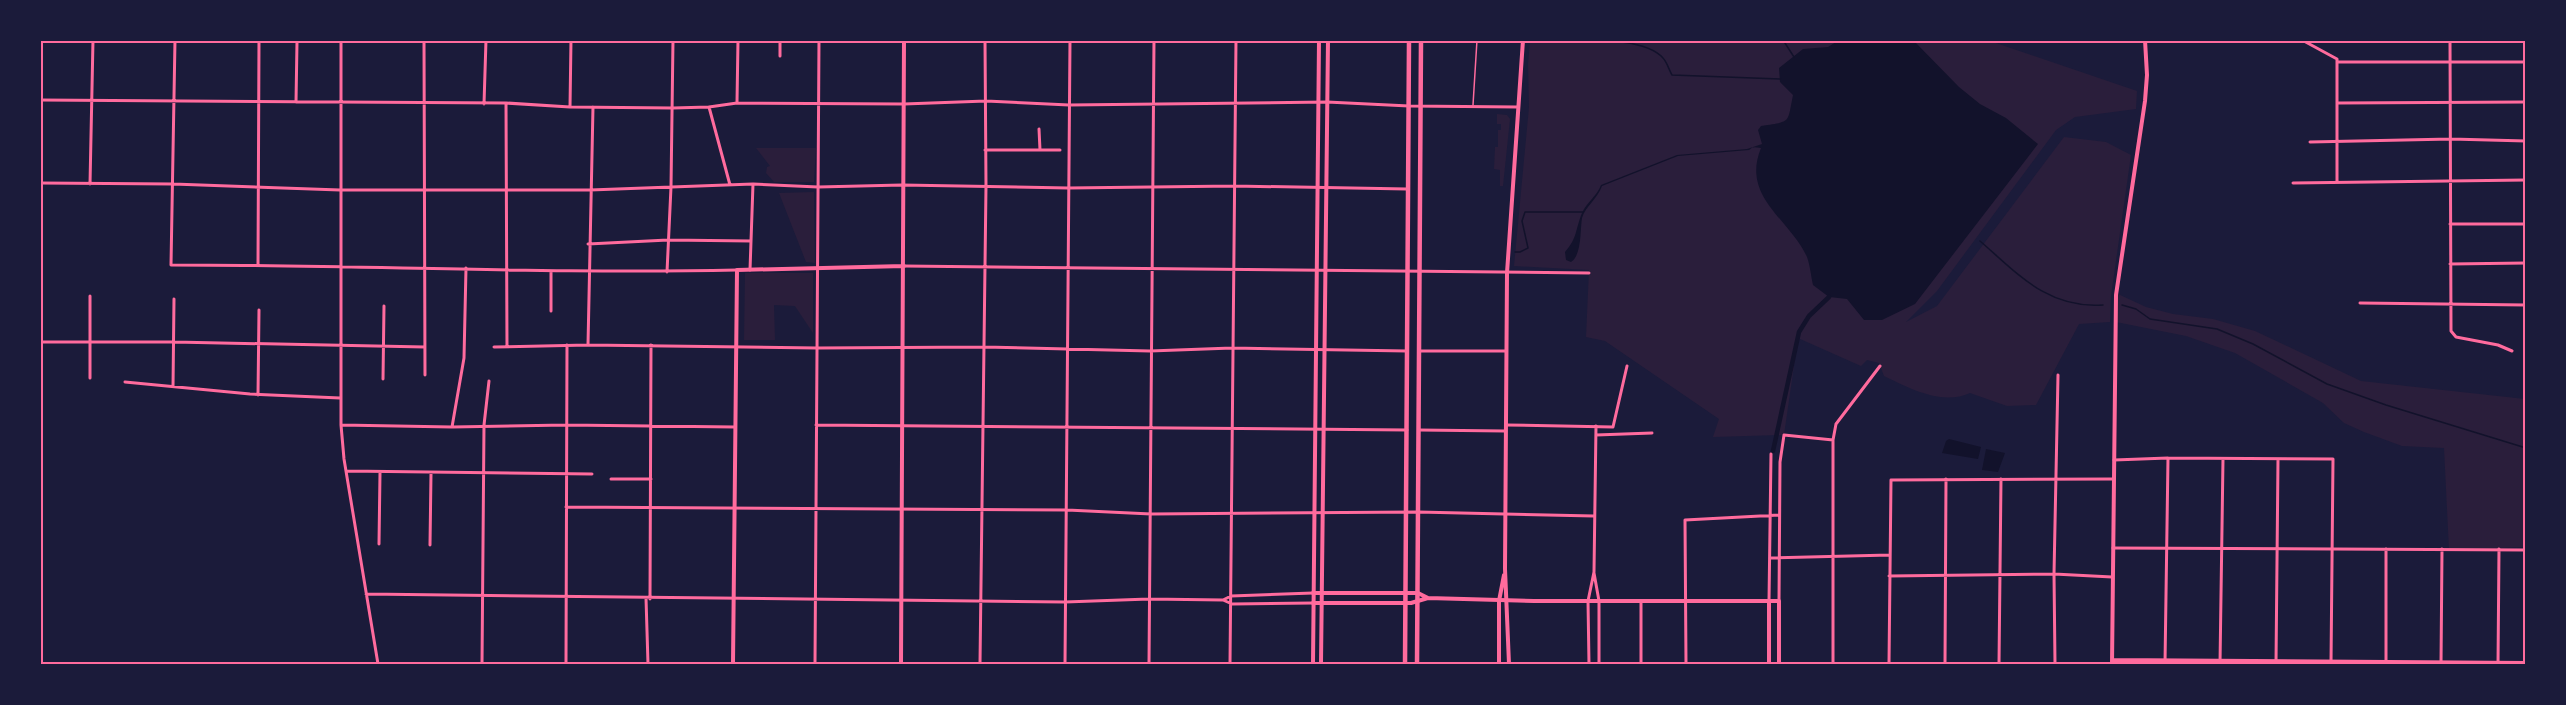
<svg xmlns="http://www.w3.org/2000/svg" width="2566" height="705" font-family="'Alegreya Sans',sans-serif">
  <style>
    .green { fill: #2a1e3b }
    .water { fill: #12122b }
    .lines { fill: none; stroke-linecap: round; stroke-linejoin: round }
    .stream { stroke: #12122b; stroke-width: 1.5 }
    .canal { stroke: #12122b; stroke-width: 4.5 }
    .service { stroke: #ff6b9d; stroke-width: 1.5 }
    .minor { stroke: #ff6b9d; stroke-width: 3 }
    .tertiary { stroke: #ff6b9d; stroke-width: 4 }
    .secondary { stroke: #ff6b9d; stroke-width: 4 }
    .primary { stroke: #ff6b9d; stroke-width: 4.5 }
    .neatline { fill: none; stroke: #ff6b9d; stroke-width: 2 }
  </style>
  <rect width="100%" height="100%" fill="#1b1b3a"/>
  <path class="green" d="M1530,41H1990L2137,91L2136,109L2075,117L2056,130L1937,291L1906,322L1937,306L2064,137L2106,142L2131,155L2111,296L2110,322L2079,324L2036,405L2007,406L1970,393C1942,406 1909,388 1884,376L1879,363L1867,360L1861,366L1798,338L1784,435L1713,437L1719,419L1605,341L1586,337L1589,270L1514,266L1529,107L1528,64Z
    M1497,114L1507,115L1510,119L1503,186H1500V170L1494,169L1495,147H1498V130H1501V124H1497Z
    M756,148H816L814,182H774L766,173L767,167L770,166Z
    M814,192L815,263L806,262L779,193Z
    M745,273H813V333L795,306L774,305L775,340H744Z
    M2118,294L2146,307L2173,314L2213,319L2255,331L2361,381L2525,399V547L2449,550L2444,448L2402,446L2364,432L2344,423L2323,403L2235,353L2186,336L2116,322Z"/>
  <path class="water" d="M1839,40L1914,41L1959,87L1980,104L2006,118L2038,144L1915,304L1882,320H1864L1847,299L1829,297L1813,285C1811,276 1810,265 1807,257C1789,218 1741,197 1761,148L1753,147L1749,150L1678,156L1602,186C1598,198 1585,207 1582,218C1580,230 1582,255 1571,262L1566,260L1565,252C1578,237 1575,230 1582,213C1587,202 1597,196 1601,185L1677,155L1747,149L1762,144L1758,130L1761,126C1792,121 1787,124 1793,95L1780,82L1779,68L1803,49L1828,47Z
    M1949,439L1981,447L1978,459L1942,453L1946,441Z
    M1986,449L2005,453L1998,472L1982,470Z"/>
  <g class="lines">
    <path class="stream" d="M1556,40C1584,41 1643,36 1663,58C1667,62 1669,70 1672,75L1781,79
      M1783,40L1794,57
      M1980,241C2018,274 2048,309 2103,305
      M1515,252H1520L1528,248L1522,221L1525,212H1583
      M2122,305L2136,309L2150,319L2217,329L2253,344L2327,384L2386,405L2526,448"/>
    <path class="canal" d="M1773,451L1799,332L1809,316L1829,297"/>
    <path class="service" d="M1473,105L1477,40"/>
    <path class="minor" d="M175,40L171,265C360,265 548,274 737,270
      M341,40V425L344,459L378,664
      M424,40L425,375
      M2302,40L2337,59V182
      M2450,40L2451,331L2456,337L2498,345L2512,351
      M780,56V40
      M2338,62H2526
      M40,100L506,103L570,107L673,108L709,107L737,103L904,104L986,101L1069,105L1327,102L1409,106L1518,107
      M296,102L297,42
      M737,102L738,40
      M506,103L507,347
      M2338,103L2526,102
      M484,104L486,40
      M570,107L571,40
      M709,107L730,185
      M1039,129L1040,150
      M2310,142L2451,139L2526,141
      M985,150H1060
      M40,183L173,184L340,190H590L753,184L818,187L902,185L1068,188L1234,186L1407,189
      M2293,183L2526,180
      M90,184L93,40
      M2450,224H2526
      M588,244L668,240L751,241
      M2450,264L2526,263
      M258,265L259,40
      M904,266L1589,273
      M750,270L753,184
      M551,271V311
      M667,272L671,187L673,40
      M90,296V378
      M2360,303L2526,305
      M40,342H174L425,347
      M588,345L593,107
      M494,347L588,345L817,348L984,347L1150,351L1232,348L1407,351
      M1419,351H1506
      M383,379L384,306
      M125,382L250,394L340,398
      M173,387L174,299
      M258,395L259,310
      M341,425L452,427L566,425L735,427
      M816,425L1407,430
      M1506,425L1613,427L1627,366
      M452,427L464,358L466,268
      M1419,430L1505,431
      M1596,435L1652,433
      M2114,460L2168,458L2333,459L2331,664
      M347,471L592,474
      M611,479H651
      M566,507L1067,510L1151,514L1418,512L1594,516
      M379,544L380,473
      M430,545L431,474
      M2113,548L2526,550
      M1770,558L1890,555
      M1594,573L1599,601V664
      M1889,576L2054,574L2112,577
      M366,594L1065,602L1149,599L1223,600L1232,604L1313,603
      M646,598L648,664
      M650,599L651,345
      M1223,600L1231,596L1313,593
      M1769,601L1771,454
      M1779,601L1780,462L1784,435L1833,440
      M482,664L484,425L489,381
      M566,664L567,345
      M815,664L819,40
      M980,664L986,186L985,40
      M1065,664L1070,40
      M1149,664L1154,40
      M1230,664L1236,40
      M1589,664L1588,601L1594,572L1596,426
      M1641,664V601
      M1686,664L1685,520L1779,515
      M1833,664V440L1836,424L1880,366
      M1889,664L1891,480L2112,479
      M1945,664L1946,479
      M1999,664L2001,479
      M2055,664L2054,574L2058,375
      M2165,664L2168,458
      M2220,664L2223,459
      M2276,664L2278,459
      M2386,664V549
      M2441,664L2442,549
      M2498,664L2499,549"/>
    <path class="tertiary" d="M1313,593H1418L1428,598
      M1769,601V664
      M1313,603H1411L1428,598L1534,601H1779V664
      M2112,660L2526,663
      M733,664L737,270L904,266
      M901,664L904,40
      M2112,664L2116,295L2145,101L2147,75L2145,40"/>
    <path class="secondary" d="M1313,664L1319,40
      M1321,664L1328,40
      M1499,664V601L1504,575
      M1509,664L1505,569L1507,273L1523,40"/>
    <path class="primary" d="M1405,664L1409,40
      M1417,664L1421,40"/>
  </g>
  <rect width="2566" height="705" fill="none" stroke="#1b1b3a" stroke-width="84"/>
  <rect x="42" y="42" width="2482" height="621" class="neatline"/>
</svg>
